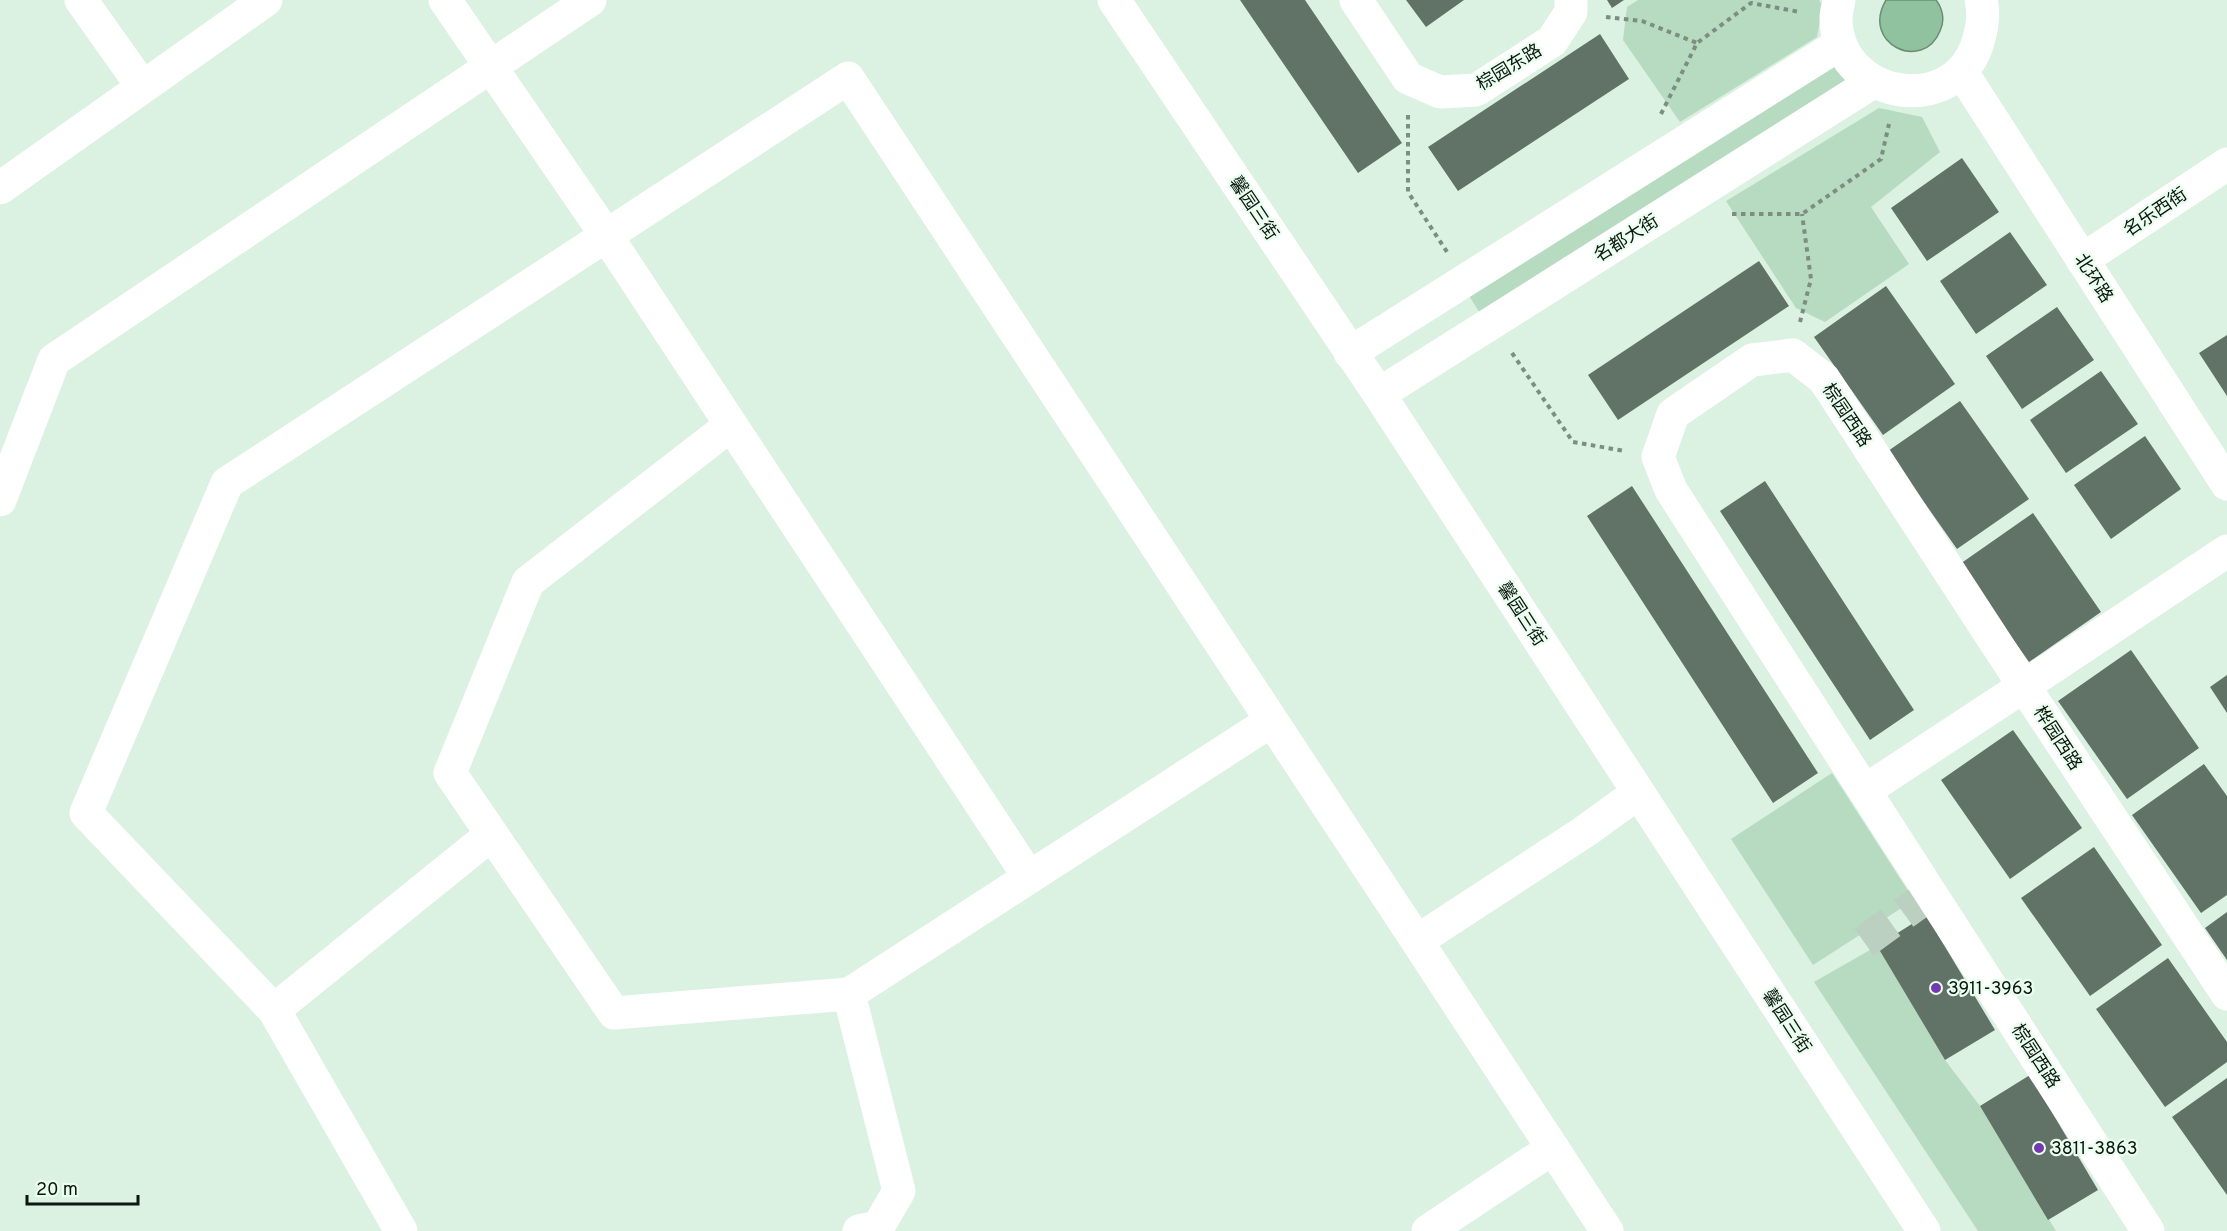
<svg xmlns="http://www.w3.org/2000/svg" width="2227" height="1231" font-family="Overpass,'Noto Sans SC',sans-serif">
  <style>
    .green { fill: #b6dbc1 }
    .water { fill: #90c29f; stroke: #698e74; stroke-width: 1.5 }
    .building { fill: #617366 }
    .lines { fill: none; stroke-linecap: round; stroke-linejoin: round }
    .minor-tunnel { stroke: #bcd0c2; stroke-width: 33; stroke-dasharray: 33 16; stroke-linecap: butt }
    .path { stroke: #7d8d82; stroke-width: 4; stroke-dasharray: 4.5 4.5; stroke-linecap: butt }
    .minor { stroke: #fff; stroke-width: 33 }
    .poi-dot { fill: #7539af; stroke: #e9feee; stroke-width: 2 }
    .labels { text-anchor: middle; stroke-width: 4.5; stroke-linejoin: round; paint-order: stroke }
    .street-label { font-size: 18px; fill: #0e1610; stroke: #e9feee }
    .poi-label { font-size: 18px; fill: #0e1610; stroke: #e9feee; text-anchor: start }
  </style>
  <rect width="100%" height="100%" fill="#dbf1e1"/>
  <path class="green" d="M1638,0H1819L1823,6L1817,37L1680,122L1623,40L1627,7Z
    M1846,56L1864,75L1481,315L1468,294Z
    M1879,108L1922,117L1940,152L1871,207L1909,264L1825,322L1796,308L1726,201Z
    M1832,773L1914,900L1813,965L1731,839Z
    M1877,946L1945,1060L1980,1106L2056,1231H1978L1814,982Z"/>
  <path class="water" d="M1886,0H1936C1943,9 1945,21 1940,31C1923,73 1860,44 1886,0Z"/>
  <path class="building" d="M1240,0H1305L1402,143L1358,173Z
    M1406,0H1464L1426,27Z
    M1607,0H1624L1612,8Z
    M1600,34L1629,79L1458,191L1428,147Z
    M1962,158L1999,212L1927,261L1891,208Z
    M2010,232L2047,285L1976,334L1940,281Z
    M1759,261L1789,306L1618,420L1588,375Z
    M1886,286L1955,384L1883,435L1814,337Z
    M2057,307L2094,360L2022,409L1986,356Z
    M2227,335V396L2199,353Z
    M2101,371L2138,424L2066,473L2030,420Z
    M1960,401L2029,499L1957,549L1888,451Z
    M2145,436L2181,489L2111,539L2074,485Z
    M1765,481L1914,710L1870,740L1720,511Z
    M1632,486L1818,773L1773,803L1587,516Z
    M2033,513L2101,612L2029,662L1960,564Z
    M2131,650L2199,748L2127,799L2058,701Z
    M2227,675V713L2210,687Z
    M2013,730L2082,828L2010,879L1941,780Z
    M2204,764L2227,796V895L2201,913L2132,815Z
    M2094,847L2162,945L2090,996L2021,898Z
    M2227,912V960L2205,928Z
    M1926,915L1995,1030L1945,1060L1877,946Z
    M2168,958L2227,1042V1062L2165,1107L2096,1009Z
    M2030,1075L2098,1190L2048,1220L1980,1106Z
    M2227,1078V1195L2172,1117Z"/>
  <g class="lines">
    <path class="minor-tunnel" d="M1864,942L1932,893"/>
    <path class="path" d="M1606,17L1642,21L1697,43
      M1661,114L1697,43L1751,3L1800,12
      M1408,115V192L1447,252
      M1732,214H1802L1881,159L1889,124
      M1800,322L1811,279L1802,214
      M1512,353L1573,442L1625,451"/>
    <path class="minor" d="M81,0L142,86
      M445,0L606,235L1029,877
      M1114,0L1379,394L1924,1231
      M1356,0L1408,78L1440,92L1476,90L1552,41L1571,12V0
      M1839,0C1838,6 1836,12 1836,18C1836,97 1951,120 1977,45C1982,30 1985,15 1981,0
      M1961,71L2227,484
      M0,188L266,0
      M2082,260L2227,164
      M1350,353L1840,44
      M1379,394L1873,82
      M731,425L528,582L450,773L614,1013L849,994
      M0,500L54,360L590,0
      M2227,551L2024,686L2227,994
      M1866,790L2024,686L1824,379L1793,355L1752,360L1673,414L1658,457L1671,490L2148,1231
      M1417,941L1607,1231
      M274,1010L492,834
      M401,1231L274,1010L86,813L227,483L848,78L1417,941L1584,832L1638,793
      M859,1231L878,1227L899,1191L849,994L1271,721
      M1428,1231L1553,1148"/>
  </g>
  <g class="poi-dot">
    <circle cx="1936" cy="988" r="6"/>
    <circle cx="2039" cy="1148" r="6"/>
  </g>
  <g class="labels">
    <g class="street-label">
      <text transform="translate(1509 67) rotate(-31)" y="6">棕园东路</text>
      <text transform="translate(1254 208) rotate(56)" y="6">馨园三街</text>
      <text transform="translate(2155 212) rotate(-34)" y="6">名乐西街</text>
      <text transform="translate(1626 238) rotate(-32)" y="6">名都大街</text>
      <text transform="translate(2094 278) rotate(57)" y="6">北环路</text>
      <text transform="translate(1847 415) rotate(56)" y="6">棕园西路</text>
      <text transform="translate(1522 614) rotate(57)" y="6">馨园三街</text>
      <text transform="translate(2058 738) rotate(57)" y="6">桦园西路</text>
      <text transform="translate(1787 1021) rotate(57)" y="6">馨园三街</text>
      <text transform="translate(2036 1056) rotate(57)" y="6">棕园西路</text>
    </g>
    <g class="poi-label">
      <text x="1948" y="994">3911-3963</text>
      <text x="2051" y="1154">3811-3863</text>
    </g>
  </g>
  <path d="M27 1195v9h111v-9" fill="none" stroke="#0e1610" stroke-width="3"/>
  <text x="36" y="1195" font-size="18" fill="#0e1610" stroke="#e9feee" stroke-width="4.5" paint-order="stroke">20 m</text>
</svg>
